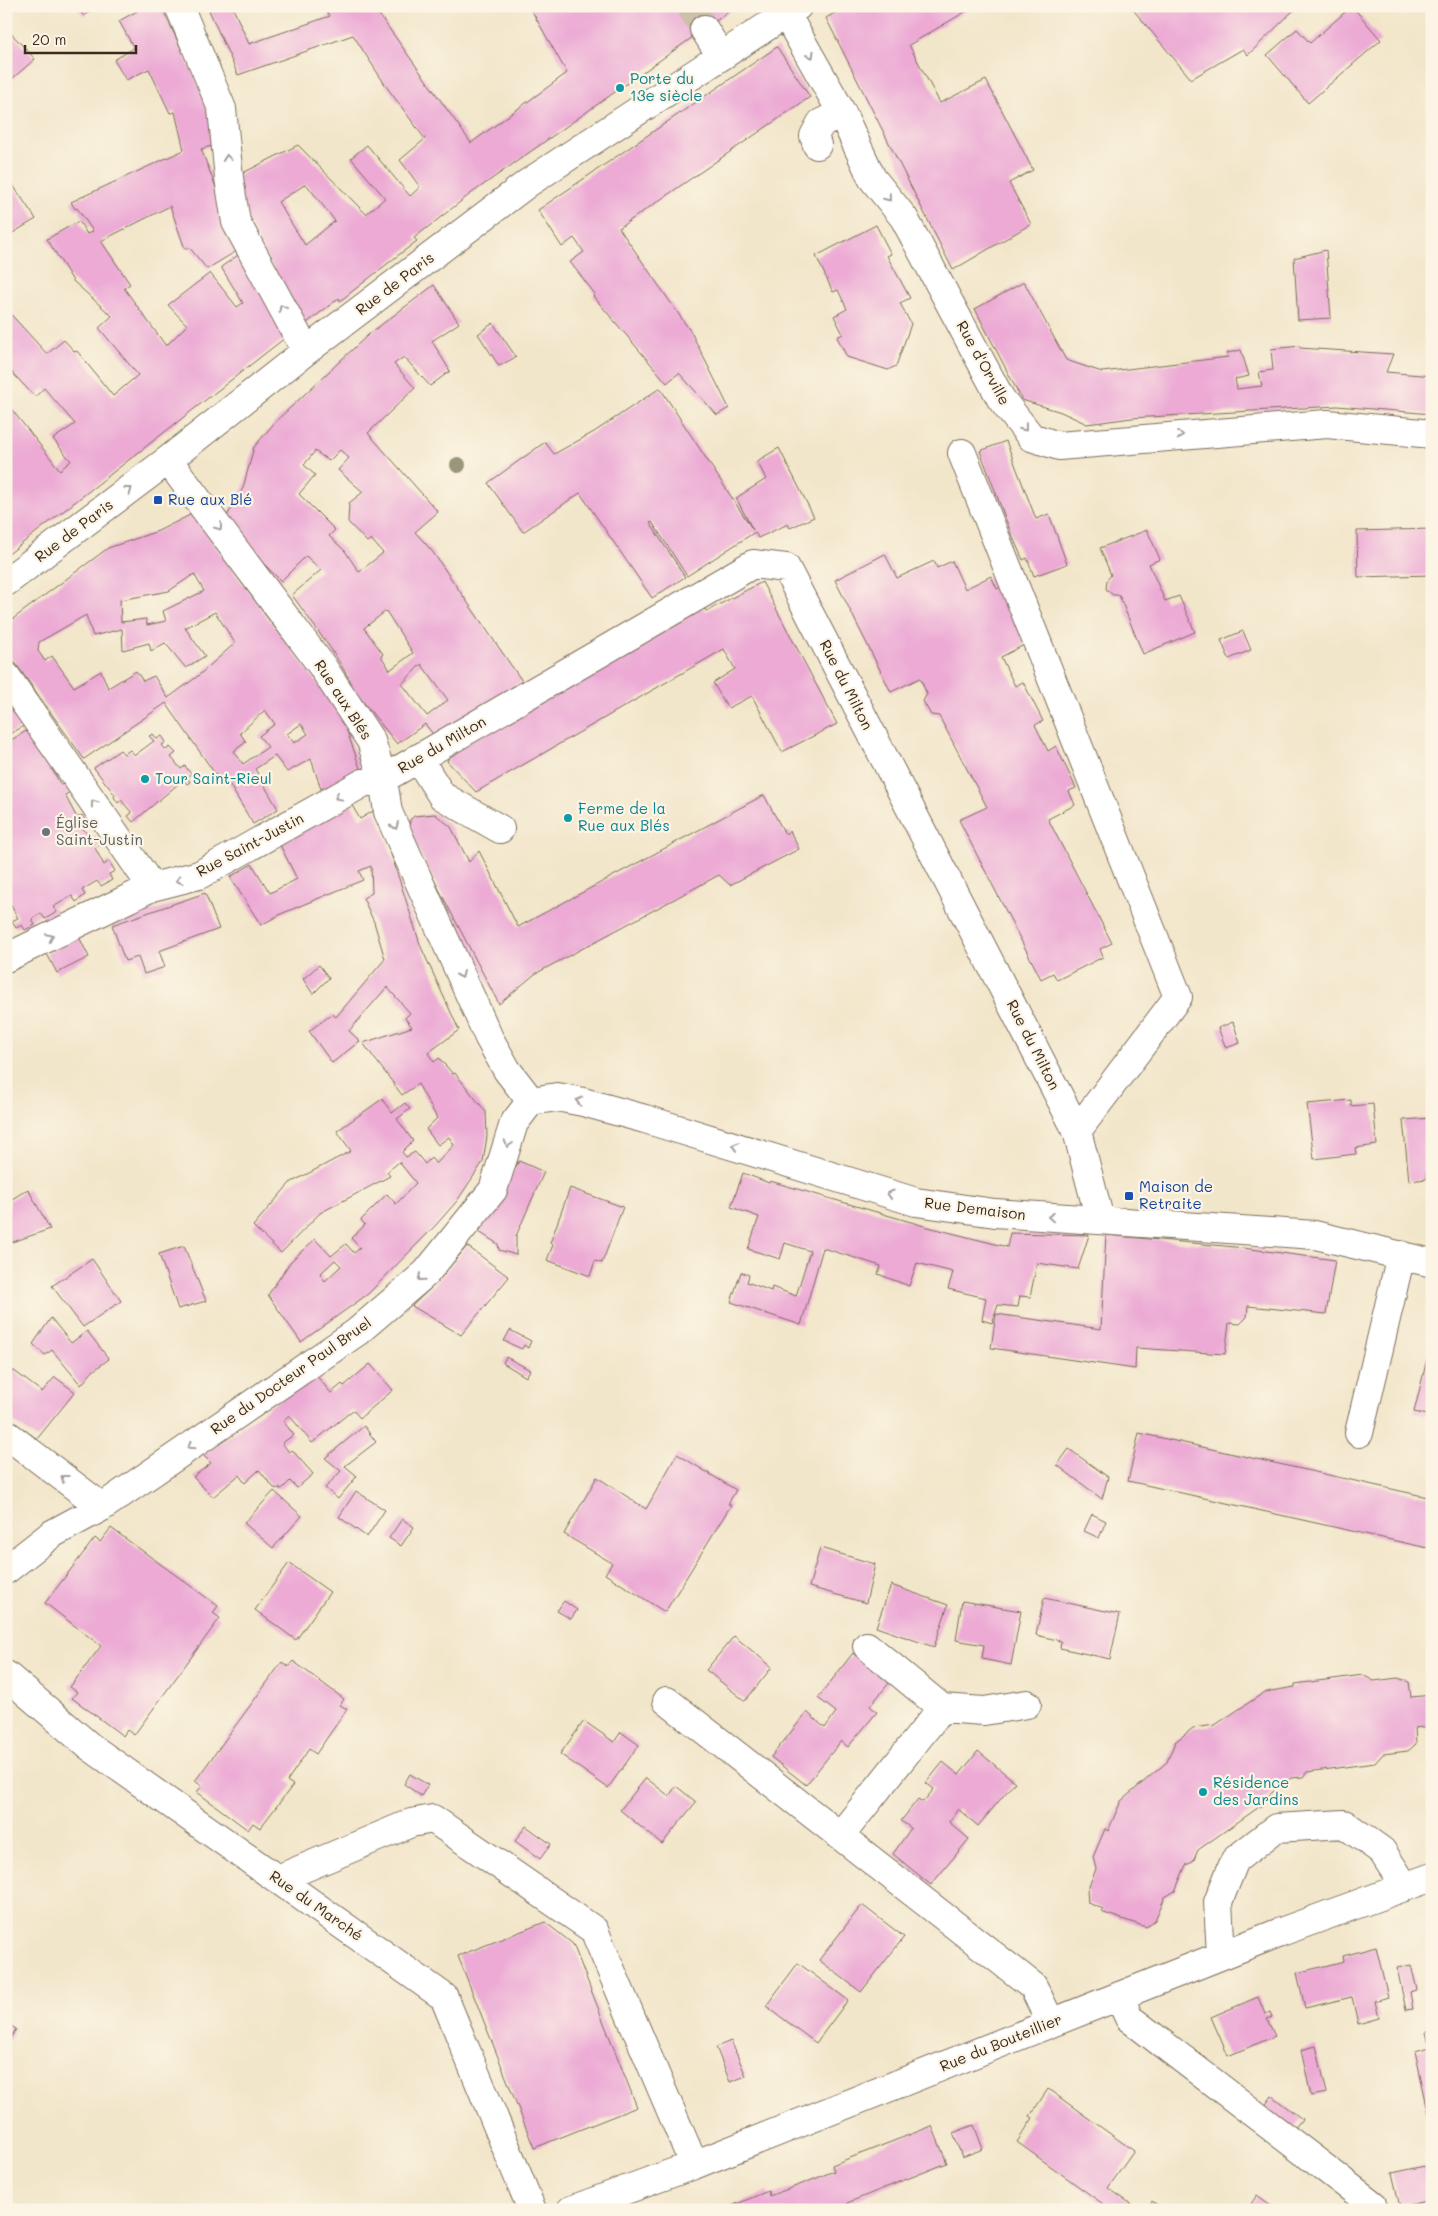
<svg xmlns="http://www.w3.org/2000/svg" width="1438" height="2216" font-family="Mali,sans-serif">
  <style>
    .building { fill: #ecaad5; fill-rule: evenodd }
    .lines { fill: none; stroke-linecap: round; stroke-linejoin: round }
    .minor-tunnel { stroke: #cdc0a8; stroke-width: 28; stroke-dasharray: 28 14; stroke-linecap: butt }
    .minor-casing { stroke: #7b6c5a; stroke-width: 30 }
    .minor { stroke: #fff; stroke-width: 28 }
    .tree { fill: #9a967a }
    .oneway { stroke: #a79f9a }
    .culture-dot { fill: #0f9aa8; stroke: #fcf5e5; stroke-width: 2 }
    .transit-dot { fill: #1a4fb4; stroke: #fcf5e5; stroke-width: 2 }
    .worship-dot { fill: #6b7280; stroke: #fcf5e5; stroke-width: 2 }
    .labels { text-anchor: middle; stroke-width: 4.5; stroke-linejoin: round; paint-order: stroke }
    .culture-label { font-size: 15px; fill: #0d838f; stroke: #fcf5e5; text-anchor: start }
    .street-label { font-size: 15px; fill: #3b2a1e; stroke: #fcf5e5 }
    .transit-label { font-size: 15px; fill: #164399; stroke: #fcf5e5; text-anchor: start }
    .worship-label { font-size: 15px; fill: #5b616d; stroke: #fcf5e5; text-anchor: start }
  </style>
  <rect width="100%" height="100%" fill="#fcf5e5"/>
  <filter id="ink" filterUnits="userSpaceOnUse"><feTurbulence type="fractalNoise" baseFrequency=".02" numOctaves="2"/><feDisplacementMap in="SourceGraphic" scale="10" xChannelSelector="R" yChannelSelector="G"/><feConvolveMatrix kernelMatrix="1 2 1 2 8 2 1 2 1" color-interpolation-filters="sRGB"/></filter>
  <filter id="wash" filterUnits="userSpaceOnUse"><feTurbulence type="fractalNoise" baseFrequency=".0096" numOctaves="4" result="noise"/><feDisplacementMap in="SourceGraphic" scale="20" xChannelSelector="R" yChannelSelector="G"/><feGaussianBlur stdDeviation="1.12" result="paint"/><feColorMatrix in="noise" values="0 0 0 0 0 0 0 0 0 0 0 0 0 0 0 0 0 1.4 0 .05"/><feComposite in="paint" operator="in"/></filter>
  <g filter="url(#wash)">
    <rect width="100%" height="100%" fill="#f2e6ca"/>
    <g id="blocks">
      <path class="building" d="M76,6H95L84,16Z
        M146,6H161L205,99L215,145L201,149L240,249L207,269L189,247L185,249L170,206L101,241L130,284L124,288L166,346L187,325L168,305L210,273L237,307L243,303L221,267L241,253L290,334L6,556V407L8,405L60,470L71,461L53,439L75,424L44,388L35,397L6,366V309L47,354L64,340L75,352L77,351L113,396L138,375L99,328L112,316L73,281L47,239L79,221L87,234L93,231L77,208L75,209L71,202L184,150L175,112L170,113L149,69L126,80L114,60L134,48L119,21Z
        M207,6H232L249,44L330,16L322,6H373L471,143L567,73L529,6H737L469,195L414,238L417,241L396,257L340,301L339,298L303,326L242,210L235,177L298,145L366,214L385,198L351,158L367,145L410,196L420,187L400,160L425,139L386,86L353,35L238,75ZM306,184L335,221L305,245L278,202Z
        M847,6H975L909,45L940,103L986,80L1033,170L1009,183L1031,224L953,270L826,18Z
        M1130,6H1298L1248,55L1243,49L1191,79Z
        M1352,6L1381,40L1308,103L1267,55L1297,29L1310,43Z
        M6,28L35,59L6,84Z
        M777,47L810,97L619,228L691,332L729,408L717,415L679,373L667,383L593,296L595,294L570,262L584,252L574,238L562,247L538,210Z
        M6,175L36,219L6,237Z
        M876,225L891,254L887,256L910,298L900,303L911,324L896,366L888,370L847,357L837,337L843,334L834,316L847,309L838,290L833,292L816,256Z
        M1326,250L1331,318L1298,320L1294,258Z
        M1024,282L1066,360L1102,372L1228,357L1227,353L1241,350L1249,376L1235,379L1237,389L1262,386L1259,372L1273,370L1271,349L1300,346V348L1393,354L1386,372L1432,376V414L1337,406L1132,418L1087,424L1061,412L1022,400L975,309Z
        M434,285L459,323L432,341L450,371L430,386L404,357L394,364L415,388L368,433L438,512L415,532L432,551L522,681L435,737L425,724L397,744L347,682L350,680L333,652L292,595L321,570L306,556L281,581L223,523L243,488L254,447L276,421L369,334ZM340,450L349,458L338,470L363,492L349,503L348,522L367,542L371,539L383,553L359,572L345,551L329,536L335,530L299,494L315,475L304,465L315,451L329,461ZM386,611L413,653L390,670L381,656L383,654L364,628ZM421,664L448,700L427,716L402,684Z
        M493,323L516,357L499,366L478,334Z
        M660,388L753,530L736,498L766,479L757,461L779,448L814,517L790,528L788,524L758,538L755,532L687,576L652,522L650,523L685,577L652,598L580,493L523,532L488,483L545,442L554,454L594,432Z
        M1006,441L1036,519L1049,514L1067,564L1034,576L1027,558L1023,560L1011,533L980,451Z
        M192,514L269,620L341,714L361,771L321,789L311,759L287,772L275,756L255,769L278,809L253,824L225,777L220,781L166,703L84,759L6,650V624L108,548L158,531ZM194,574L204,591L163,611L166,621L147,625L146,619L121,622L120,600L169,591ZM215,612L235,643L198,676L168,698L154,676L143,681L136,671L108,688L101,671L74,687L52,656L45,661L38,651L39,642L86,615L93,636L122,629L123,650L149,643L151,651L165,643L186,668L205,656L185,628ZM265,710L275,724L259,736L268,747L243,764L234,751L246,742L240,733ZM301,724L308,734L294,743L287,734Z
        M1432,529V575L1358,577L1357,531Z
        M1147,530L1160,559L1149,564L1165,601L1179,596L1195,632L1143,654L1119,595H1113L1106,589L1107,580L1111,575L1100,548Z
        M885,554L897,578L934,561L937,568L952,561L965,589L991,576L997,589L1004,585L1024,645L1001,657L1015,686L1023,682L1043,721L1035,725L1048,751L1056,746L1076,788L1069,791L1075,805L1048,819L1112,943L1100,949L1103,957L1057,980L1053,973L1041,979L959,820L987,807L939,716L931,715L923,701L927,694L920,678L891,692L835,580Z
        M762,582L837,724L782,752L752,696L728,708L713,683L735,669L724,649L476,792L447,761L455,748L699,606L707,611Z
        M1243,631L1251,650L1229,659L1221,640Z
        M6,698L26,725L6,736Z
        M33,727L34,738L45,758L49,755L55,765L51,768L61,785L65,783L70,792L65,795L77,818L82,815L89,825L83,828L90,839L94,836L100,845L95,848L104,865L109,861L115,871L109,874L112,880L101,886L97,881L82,890L85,895L76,902L72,896L53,907L57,912L45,919L41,913L32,919L35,925L25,930L22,925L16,928L12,921L18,918L6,897V743Z
        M153,734L157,739L162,736L166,742L162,745L166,750L170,747L176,753L171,757L181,769L185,766L191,774L187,777L190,782L187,784L183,780L133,822L128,816L132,813L121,800L118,803L114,797L115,795L94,768L120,750L124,754L130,750L135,755L154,741L149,736Z
        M764,795L785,834L790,831L799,849L730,885L719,875L535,974L499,1004L409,832L410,820L414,816L435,814L451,827L469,862L479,851L518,927Z
        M350,802L360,819L375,810L384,832L421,947L459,1030L428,1053L434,1062L439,1058L453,1074L455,1073L486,1112L487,1136L483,1162L457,1201L435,1226L368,1294L301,1342L268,1295L291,1261L315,1239L331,1256L346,1244L354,1253L360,1248L351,1238L365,1225L361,1220L387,1194L396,1204L416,1183L399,1162L387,1172L390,1176L320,1213L281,1253L253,1226L290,1183L351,1151L337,1131L382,1099L392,1113L405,1103L410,1109L397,1119L413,1141L402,1152L406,1157L415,1152L425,1164L431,1158L436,1164L454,1145L449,1137L438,1145L426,1129L437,1118L418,1084L402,1095L363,1043L412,1027L405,1018L410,1013L387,987L349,1031L360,1041L332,1063L309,1031L332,1014L336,1017L385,959L374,922L363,898L372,893L371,866L359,871L363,880L283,913L261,925L230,877L252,864L270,893L297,879L280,845ZM335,1260L341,1266L325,1281L320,1274Z
        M205,893L219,929L159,951L165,967L144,974L138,957L125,961L112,925Z
        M79,937L89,957L57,973L47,954Z
        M319,965L329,978L313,994L303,979Z
        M1233,1022L1240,1043L1226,1048L1218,1028Z
        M1351,1100V1106L1373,1104L1377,1145L1355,1148L1356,1154L1314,1159L1307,1104Z
        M1432,1118V1172H1426L1427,1179L1409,1181L1403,1120Z
        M519,1161L544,1172L516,1236V1255L499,1250L498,1244L479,1232Z
        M743,1173L769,1183L770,1181L928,1227L1007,1247L1010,1233L1089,1235L1078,1269L1037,1263L1030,1297L1020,1296L1018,1307L998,1305L992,1323L982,1320L986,1298L948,1289L953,1272L917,1263L909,1286L878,1274L881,1266L823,1248L801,1325L731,1302L741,1272L749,1275L747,1282L771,1291L772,1287L796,1296L810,1251L785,1243L780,1259L748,1249L759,1217L731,1207Z
        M570,1188L623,1207L602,1263L595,1261L590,1276L547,1260L553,1245L550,1243Z
        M28,1189L50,1229L10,1243L6,1234V1208L10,1206L9,1201Z
        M1106,1235L1235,1247L1335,1260L1326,1314L1248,1306L1247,1317L1240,1324L1229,1323L1225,1354L1136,1348L1135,1369L991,1348L996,1314L1101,1329Z
        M184,1246L206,1301L178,1309L159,1254Z
        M467,1246L509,1277L461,1335L412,1306L438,1281Z
        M92,1259L121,1301L83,1327L52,1286Z
        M51,1318L71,1343L87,1331L109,1359L93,1371L81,1385L52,1350L45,1355L33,1344Z
        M510,1330L531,1341L528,1348L524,1345L522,1349L504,1341Z
        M1432,1339V1416L1414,1412Z
        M506,1357L530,1370L526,1377L503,1363Z
        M370,1364L393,1390L360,1418L353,1410L312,1443L289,1415L283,1421L294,1435L282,1443L289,1452L292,1450L313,1474L297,1488L290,1481L282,1489L274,1488L259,1470L245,1483L239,1475L213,1497L193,1477L211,1463L203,1455L315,1374L331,1393L342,1384L344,1386Z
        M6,1369L12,1373L13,1370L42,1392L55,1377L75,1392L37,1439L6,1416Z
        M364,1426L376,1442L345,1466L357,1476L338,1499L325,1488L341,1471L325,1458Z
        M1139,1433L1432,1498V1549L1128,1481Z
        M1069,1449L1108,1477L1102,1499L1057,1465Z
        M677,1454L736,1490L728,1504L731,1505L665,1612L605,1574L612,1563L564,1534L597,1477L646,1509Z
        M274,1491L302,1516L273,1548L244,1523Z
        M356,1491L385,1510L367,1537L339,1517Z
        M1092,1514L1106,1521L1099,1538L1084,1531Z
        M402,1519L414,1527L401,1546L389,1538Z
        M111,1528L218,1606L213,1613L220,1618L134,1735L127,1730L123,1736L72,1698L77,1692L70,1687L101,1646L45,1603L95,1538L100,1542Z
        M820,1548L875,1564L866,1603L809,1587Z
        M289,1563L330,1592L296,1640L255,1610Z
        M891,1585L948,1605L934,1647L876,1627Z
        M1044,1598L1120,1614L1110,1659L1060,1648L1061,1641L1036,1635Z
        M564,1601L577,1610L571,1619L557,1611Z
        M962,1601L1021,1611L1011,1665L982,1659L984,1645L956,1640Z
        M734,1636L772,1667L745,1701L706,1670Z
        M853,1653L889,1683L870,1706L877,1712L848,1747L841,1741L806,1785L771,1757L807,1712L825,1728L836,1712L818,1698Z
        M293,1661L344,1699L340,1705L347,1709L316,1754L309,1749L287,1781L293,1785L260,1828L253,1823L248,1830L197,1792L202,1786L195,1781L282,1662L288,1667Z
        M1363,1675L1374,1681L1398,1678L1409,1682L1411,1697L1432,1695V1726L1415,1728L1416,1744L1408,1751L1383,1754L1375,1763L1307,1772L1303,1777L1291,1778L1260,1802L1262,1805L1198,1850L1193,1862L1186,1865L1175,1891L1165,1897L1155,1920L1146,1927L1101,1912L1103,1909L1088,1903L1087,1891L1096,1869L1093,1857L1105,1829L1108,1831L1121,1801L1167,1762L1175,1742L1193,1728L1215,1725L1265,1692L1295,1687V1684Z
        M584,1721L614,1742L621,1732L639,1745L608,1788L560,1754Z
        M978,1751L1015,1782L978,1826L958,1809L949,1822L969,1839L931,1885L893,1854L911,1828L901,1821L918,1799L923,1802L934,1789L926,1783L943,1762L959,1775Z
        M410,1774L428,1785L421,1796L404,1784Z
        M646,1778L669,1796L676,1786L696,1802L662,1844L620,1810Z
        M526,1826L551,1844L540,1859L515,1841Z
        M862,1905L904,1937L861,1992L819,1960Z
        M545,1922L573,1944L637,2107L534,2148L458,1956Z
        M1376,1947L1388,1997L1375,2001L1379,2018L1358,2024L1352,1997L1305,2008L1297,1973L1344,1961L1343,1956Z
        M798,1963L848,2000L816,2043L766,2006Z
        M1411,1965L1417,1990L1410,1992L1413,2009L1406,2010L1397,1968Z
        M1258,1997L1265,2014L1270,2012L1272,2017L1267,2019L1275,2036L1228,2056L1211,2017Z
        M6,2023L16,2029L6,2045Z
        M1432,2030V2124H1431L1415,2051L1430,2047L1426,2032Z
        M731,2041L746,2076L730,2082L716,2047Z
        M1316,2046L1327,2093L1311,2096L1301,2050Z
        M1048,2089L1134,2151L1108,2188L1140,2210H1117L1112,2206L1110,2209L1017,2142L1033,2118L1030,2116Z
        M1272,2096L1302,2119L1294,2129L1264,2107Z
        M974,2125L983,2149L962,2157L953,2133Z
        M932,2126L947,2163L847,2203L850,2210H722L768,2191L769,2196L802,2184L834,2171L832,2165Z
        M1425,2166L1432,2200L1400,2207L1392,2173Z
        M1257,2195L1278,2210H1247Z
        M1152,2201L1164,2210H1146Z"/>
    </g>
  </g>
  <g filter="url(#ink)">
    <use href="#blocks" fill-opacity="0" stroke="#7b6c5a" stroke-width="1"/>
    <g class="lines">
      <path class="minor-tunnel" d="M690,6L704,29"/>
      <defs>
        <path id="minor" d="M179,6L222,109L229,178L236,222L306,351
          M786,14L842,113L872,178L904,218L1001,399L1031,437L1059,446L1327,424L1432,434
          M704,29L721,56
          M817,145L814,136L821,123L842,113
          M962,453L1178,997L1077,1131
          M168,460L322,666L371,741L383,779L388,812L489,1038L507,1070L531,1101
          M6,582L168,460L306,351L528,183L798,6
          M6,676L152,887
          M418,758L442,796L500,829
          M6,958L152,887L199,875L363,783L383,779L753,564L786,568L1077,1131L1100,1220
          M531,1101L557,1097L583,1102L645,1119L916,1202L995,1213L1315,1235L1432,1263
          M1359,1433L1401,1255
          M6,1434L102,1507
          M6,1570L52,1534L102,1507L357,1332L426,1273L493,1190L514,1123L531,1101
          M867,1646L942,1708L984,1711L1027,1704
          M6,1675L89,1746L444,1997L532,2210
          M667,1701L1033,1986L1051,2023
          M840,1836L942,1708
          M278,1879L411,1823L433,1819L594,1930L694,2165
          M1221,1955L1218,1902L1235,1860L1276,1828L1344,1824L1382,1851L1405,1887
          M1119,1996L1129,2018L1372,2204L1373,2210
          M571,2210L694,2165L1278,1933L1432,1877"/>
      </defs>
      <use href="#minor" class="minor-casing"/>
      <use href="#minor" class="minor"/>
    </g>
    <circle class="tree" cx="458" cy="465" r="8"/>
    <defs><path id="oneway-chevron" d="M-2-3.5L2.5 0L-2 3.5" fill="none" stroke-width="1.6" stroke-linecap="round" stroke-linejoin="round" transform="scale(1.25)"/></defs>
    <g class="oneway">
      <use href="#oneway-chevron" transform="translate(811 55) rotate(60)"/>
      <use href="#oneway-chevron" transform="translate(227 158) rotate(-95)"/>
      <use href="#oneway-chevron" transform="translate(888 198) rotate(51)"/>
      <use href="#oneway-chevron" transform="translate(282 308) rotate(-119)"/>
      <use href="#oneway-chevron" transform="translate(1024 428) rotate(52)"/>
      <use href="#oneway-chevron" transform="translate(1180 435) rotate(-4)"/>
      <use href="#oneway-chevron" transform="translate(129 490) rotate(-37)"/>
      <use href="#oneway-chevron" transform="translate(219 527) rotate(53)"/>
      <use href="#oneway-chevron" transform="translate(338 797) rotate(151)"/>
      <use href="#oneway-chevron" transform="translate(94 803) rotate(-125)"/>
      <use href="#oneway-chevron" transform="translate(395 826) rotate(66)"/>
      <use href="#oneway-chevron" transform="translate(179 880) rotate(166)"/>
      <use href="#oneway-chevron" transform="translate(50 937) rotate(-26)"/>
      <use href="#oneway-chevron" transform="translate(461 975) rotate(66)"/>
      <use href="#oneway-chevron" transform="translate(579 1101) rotate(-168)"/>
      <use href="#oneway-chevron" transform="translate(508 1144) rotate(108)"/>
      <use href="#oneway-chevron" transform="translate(735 1146) rotate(-163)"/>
      <use href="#oneway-chevron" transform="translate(890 1194) rotate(-163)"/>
      <use href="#oneway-chevron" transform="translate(1051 1217) rotate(-176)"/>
      <use href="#oneway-chevron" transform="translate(421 1278) rotate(139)"/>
      <use href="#oneway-chevron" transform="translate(191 1446) rotate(146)"/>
      <use href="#oneway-chevron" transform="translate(64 1478) rotate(-143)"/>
    </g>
  </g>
  <g class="culture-dot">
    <circle cx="620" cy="88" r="5"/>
    <circle cx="145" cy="779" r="5"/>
    <circle cx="568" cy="818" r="5"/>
    <circle cx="1203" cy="1792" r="5"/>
  </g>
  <g class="transit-dot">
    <rect x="153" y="495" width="10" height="10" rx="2.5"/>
    <rect x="1124" y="1191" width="10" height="10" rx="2.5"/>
  </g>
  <circle class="worship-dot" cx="46" cy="832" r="5"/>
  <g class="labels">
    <g class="culture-label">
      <text x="630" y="84">Porte du<tspan x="630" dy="17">13e siècle</tspan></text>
      <text x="155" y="784">Tour Saint-Rieul</text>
      <text x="578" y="814">Ferme de la<tspan x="578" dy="17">Rue aux Blés</tspan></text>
      <text x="1213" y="1788">Résidence<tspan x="1213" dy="17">des Jardins</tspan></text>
    </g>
    <g class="street-label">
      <text transform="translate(395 284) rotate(-37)" y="5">Rue de Paris</text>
      <text transform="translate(983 363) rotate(61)" y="5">Rue d'Orville</text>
      <text transform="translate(74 531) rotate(-37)" y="5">Rue de Paris</text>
      <text transform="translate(846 685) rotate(63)" y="5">Rue du Milton</text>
      <text transform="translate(343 700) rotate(57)" y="5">Rue aux Blés</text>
      <text transform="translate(442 745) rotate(-30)" y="5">Rue du Milton</text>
      <text transform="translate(250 845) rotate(-28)" y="5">Rue Saint-Justin</text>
      <text transform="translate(1033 1045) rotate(63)" y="5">Rue du Milton</text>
      <text transform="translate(975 1209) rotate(7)" y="5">Rue Demaison</text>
      <text transform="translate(291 1376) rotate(-35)" y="5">Rue du Docteur Paul Bruel</text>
      <text transform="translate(316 1906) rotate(35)" y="5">Rue du Marché</text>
      <text transform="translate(1001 2043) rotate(-22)" y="5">Rue du Bouteillier</text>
    </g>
    <g class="transit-label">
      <text x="168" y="505">Rue aux Blé</text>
      <text x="1139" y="1192">Maison de<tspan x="1139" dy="17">Retraite</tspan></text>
    </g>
    <g class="worship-label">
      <text x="56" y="828">Église<tspan x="56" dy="17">Saint-Justin</tspan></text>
    </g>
  </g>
  <rect width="1438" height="2216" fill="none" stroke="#fcf5e5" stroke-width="25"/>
  <path d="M25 45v8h111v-8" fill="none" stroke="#3b2a1e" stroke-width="2.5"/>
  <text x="32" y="45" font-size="15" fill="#3b2a1e" stroke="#fcf5e5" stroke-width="4" paint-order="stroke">20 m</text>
</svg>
